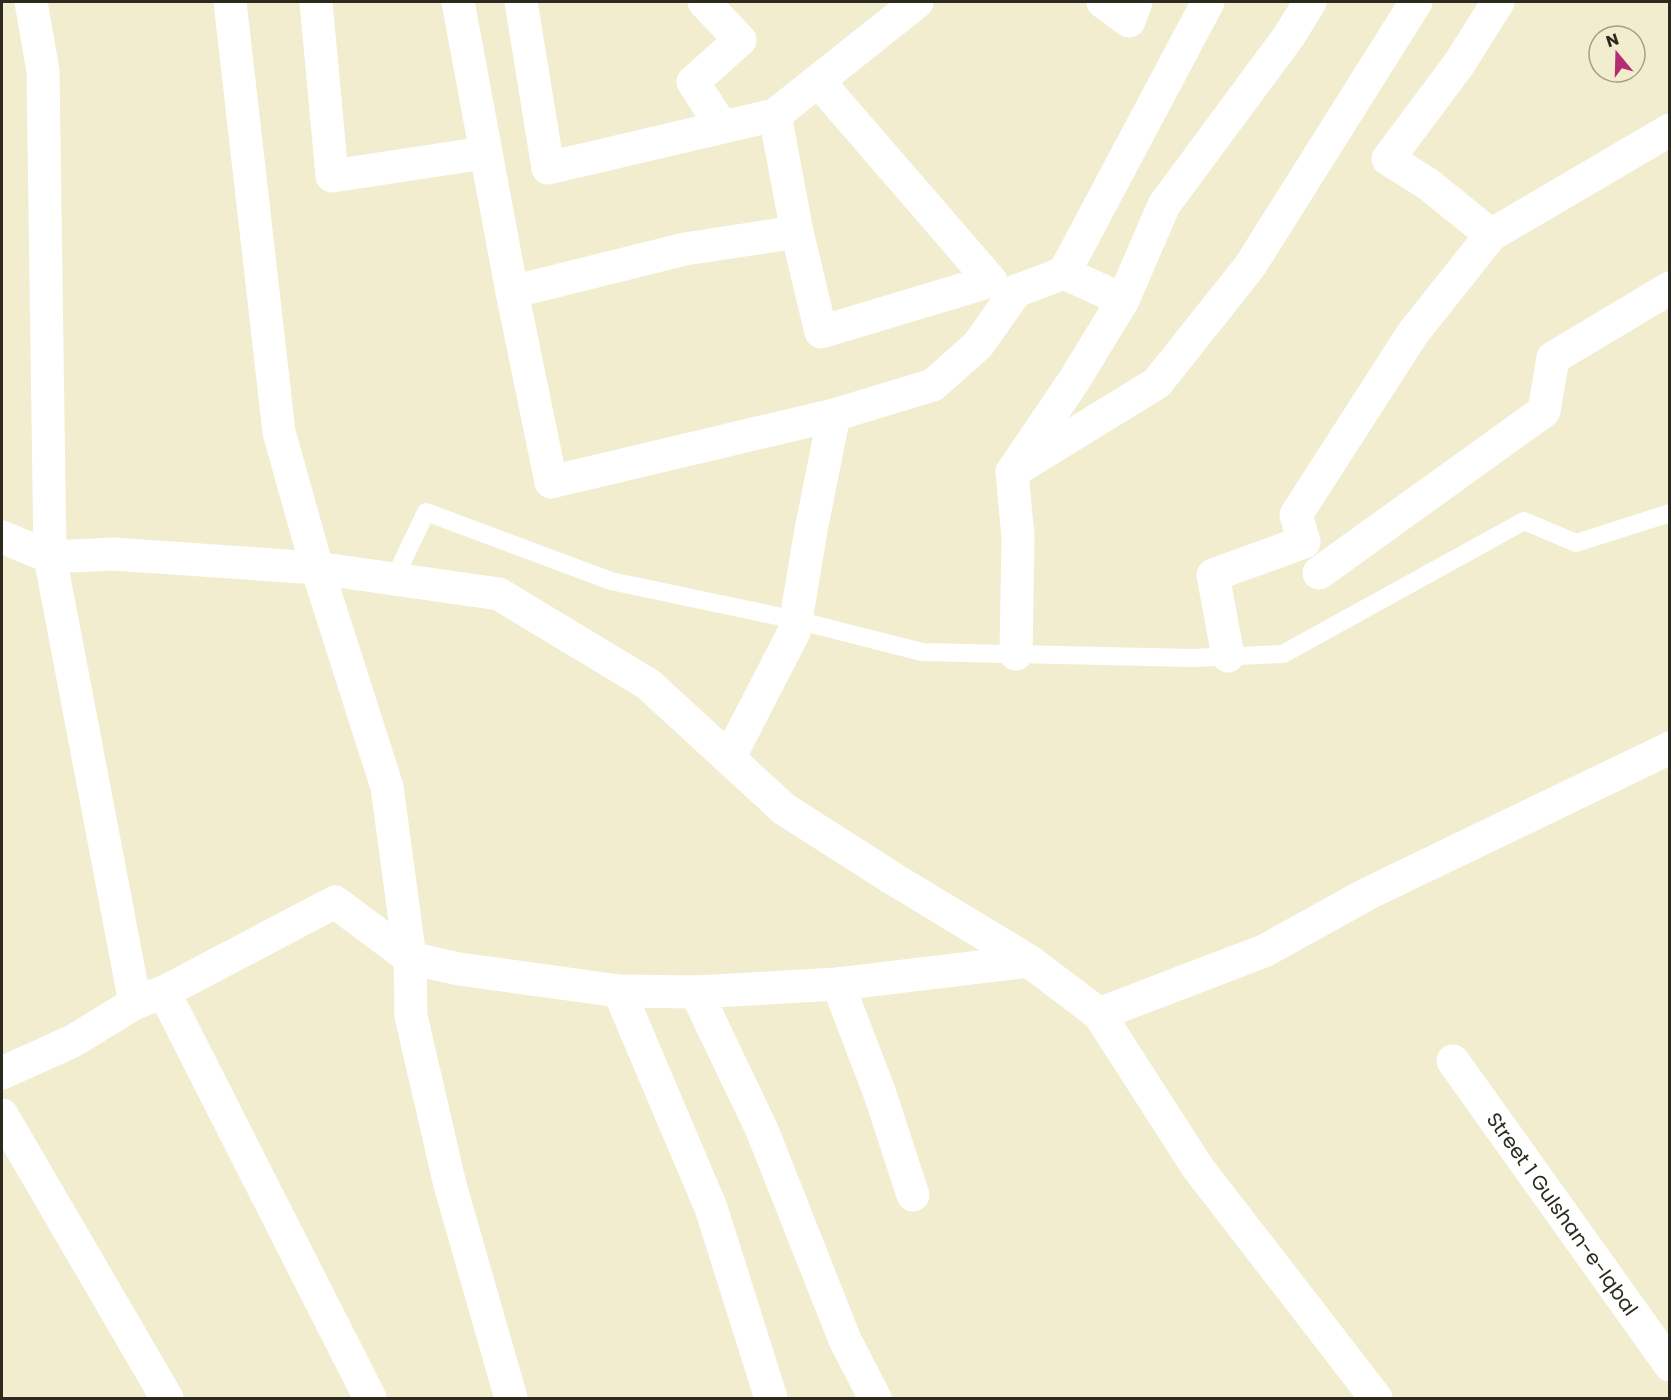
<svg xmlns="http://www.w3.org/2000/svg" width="1671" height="1400" font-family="Poppins,sans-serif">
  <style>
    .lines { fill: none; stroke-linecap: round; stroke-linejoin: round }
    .lane { stroke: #fff; stroke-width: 18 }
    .street { stroke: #fff; stroke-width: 33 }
    .labels { text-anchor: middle; stroke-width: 4.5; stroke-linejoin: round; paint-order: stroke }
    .street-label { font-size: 20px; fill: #2c2a1f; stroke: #f2edcf }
  </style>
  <rect width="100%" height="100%" fill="#f2edcf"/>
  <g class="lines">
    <path class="lane" d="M395,577L426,512L611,581L796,620L922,652L1192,658L1283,654L1524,521L1576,543L1670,513"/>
    <g class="street">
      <path d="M31,2L43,71L50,557L135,1003"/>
      <path d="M316,2L332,176L484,153"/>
      <path d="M458,2L512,292L685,249L797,232L775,115L917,2"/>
      <path d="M521,2L548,168L775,115"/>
      <path d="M704,2L740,40L693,82L722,127"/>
      <path d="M1103,2L1129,21L1136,2"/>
      <path d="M797,232L821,332L991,281L819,82"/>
      <path d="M1491,235L1670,130"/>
      <path d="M1064,273L1208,2"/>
      <path d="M512,292L551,482L834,415L933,385L978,345L1016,291L1064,273L1123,300L1164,205L1289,36L1310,2"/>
      <path d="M1012,472L1157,383L1250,266L1416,2"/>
      <path d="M2,537L50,557L113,554L317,568L279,432L230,2"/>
      <path d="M1319,573L1544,411L1553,358L1670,288"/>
      <path d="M1016,654L1018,537L1012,472L1075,379L1123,300"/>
      <path d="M1228,656L1213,575L1304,542L1296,515L1413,333L1491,235L1428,184L1388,159L1459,64L1498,2"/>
      <path d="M729,758L794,632L811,530L834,415"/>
      <path d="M838,984L880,1094L913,1195"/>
      <path d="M619,991L711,1208L771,1398"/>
      <path d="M164,992L370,1398"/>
      <path d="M696,992L762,1130L845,1340L875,1398"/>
      <path d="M1099,1014L1264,951L1369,893L1670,748"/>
      <path id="s1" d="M1453,1061L1670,1365"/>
      <path d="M2,1073L73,1041L135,1003L164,992L335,902L410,958L459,969L619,991L696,992L838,984L1029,961"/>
      <path d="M2,1115L167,1398"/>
      <path d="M511,1398L450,1185L411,1016L410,958L387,787L317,568L499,594L648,684L784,809L892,878L1029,961L1099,1014L1198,1168L1376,1398"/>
    </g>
  </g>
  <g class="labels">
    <g class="street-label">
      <text dy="7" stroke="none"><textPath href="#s1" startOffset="188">Street 1 Gulshan-e-Iqbal</textPath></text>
    </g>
  </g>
  <rect width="1671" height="1400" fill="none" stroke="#2c2a1f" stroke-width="6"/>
  <g transform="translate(1617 54) rotate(341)"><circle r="28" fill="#f2edcf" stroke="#a39f89" stroke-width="1.5"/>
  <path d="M0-4.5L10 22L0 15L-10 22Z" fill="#b22d72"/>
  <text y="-9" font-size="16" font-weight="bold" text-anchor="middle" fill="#2c2a1f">N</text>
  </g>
</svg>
